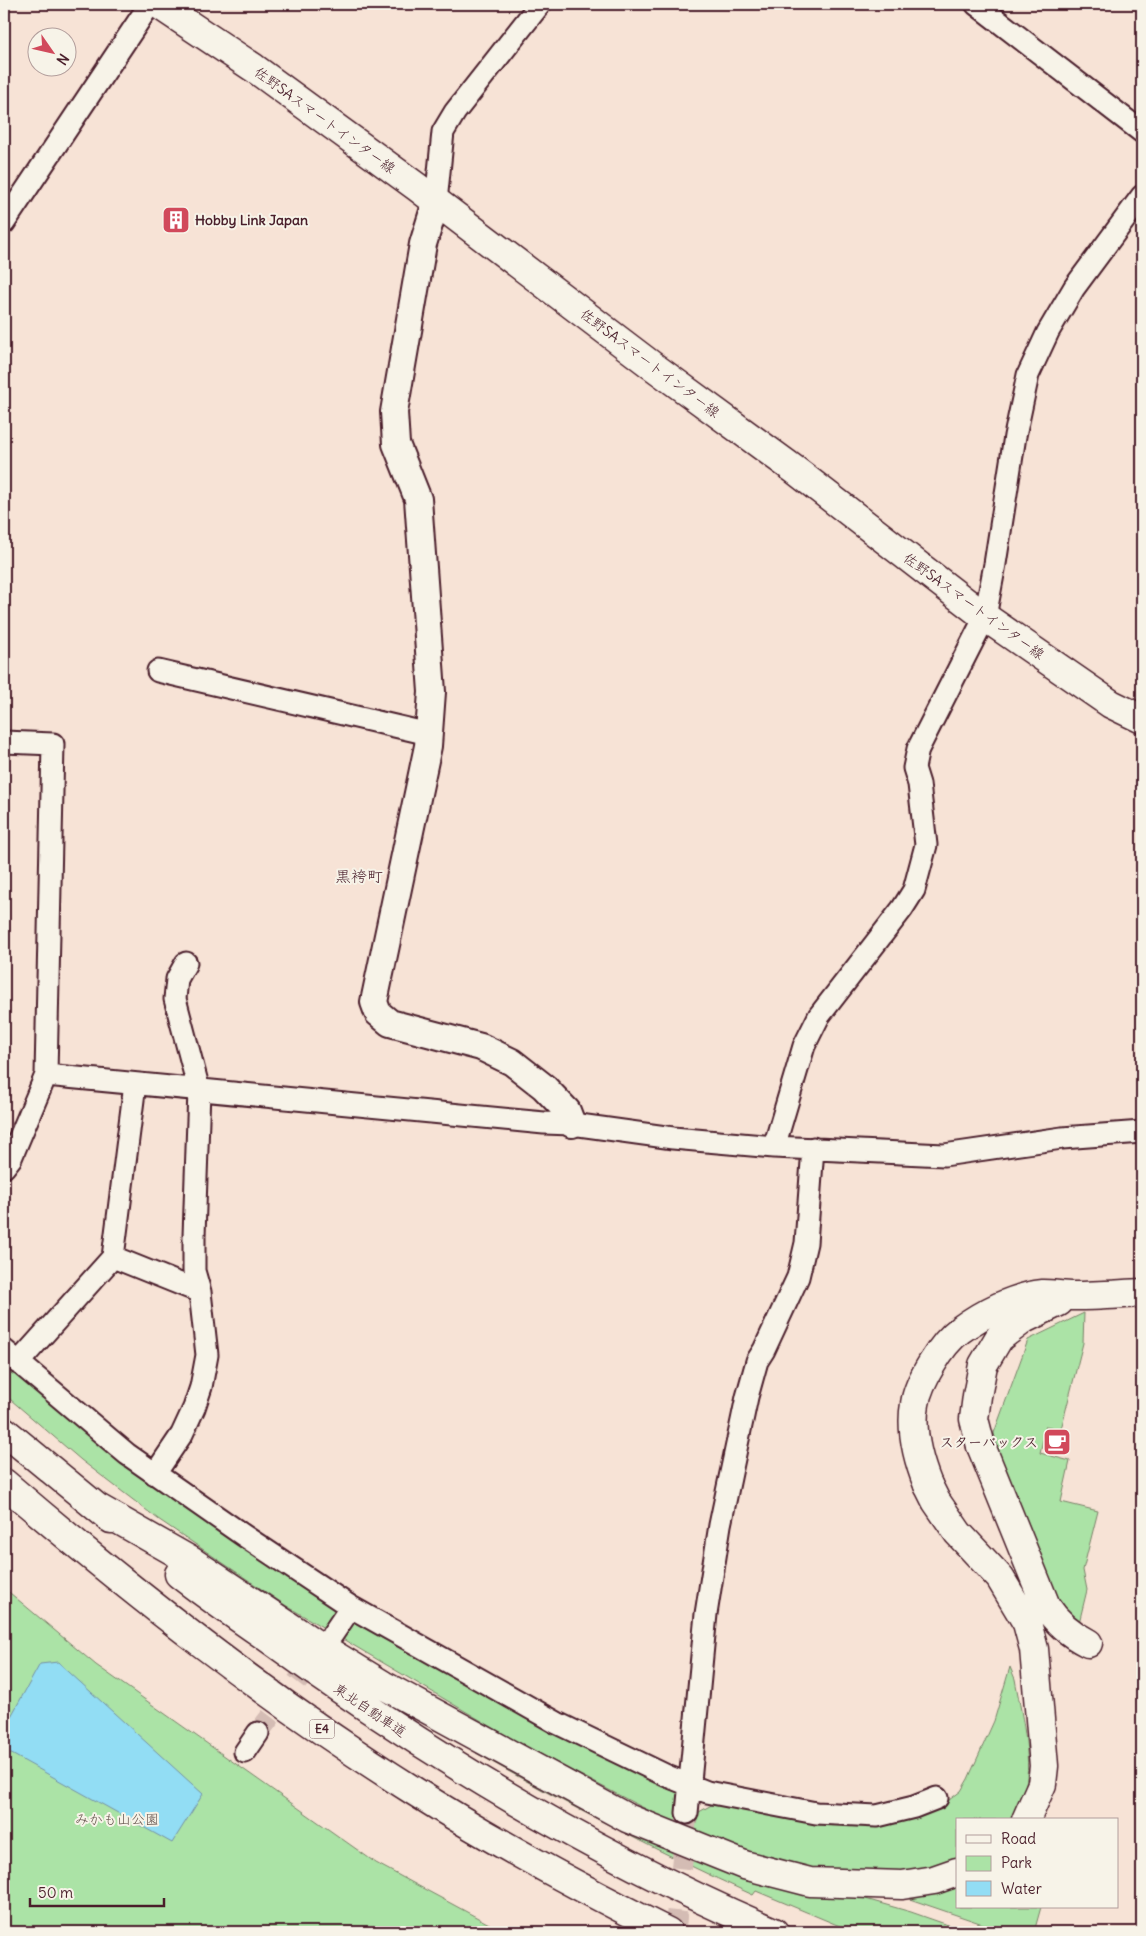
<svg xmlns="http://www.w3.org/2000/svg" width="1146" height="1936" font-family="Delius,'Klee One',sans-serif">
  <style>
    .green { fill: #abe3a6; stroke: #7a8168 }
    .water { fill: #92ddf4; stroke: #7591a4 }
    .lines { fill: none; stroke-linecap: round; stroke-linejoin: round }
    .minor-tunnel { stroke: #d4bcb4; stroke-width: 21; stroke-dasharray: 21 11; stroke-linecap: butt }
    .minor-casing { stroke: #4a1f2b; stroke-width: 25 }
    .tertiary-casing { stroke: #4a1f2b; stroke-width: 30 }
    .secondary-casing { stroke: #4a1f2b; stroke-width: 31 }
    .motorway-casing { stroke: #4a1f2b; stroke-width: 31 }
    .minor { stroke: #f7f3e8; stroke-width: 21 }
    .tertiary { stroke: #f7f3e8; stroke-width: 26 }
    .secondary { stroke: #f7f3e8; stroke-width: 28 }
    .motorway { stroke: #f7f3e8; stroke-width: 28 }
    .labels { text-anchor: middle; stroke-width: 4; stroke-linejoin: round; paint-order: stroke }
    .shield { fill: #f7f3e8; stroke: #7e5f64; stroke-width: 1 }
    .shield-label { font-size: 12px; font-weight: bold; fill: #4a1f2b }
    .street-label { font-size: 14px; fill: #4a1f2b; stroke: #f7f3e8 }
    .poi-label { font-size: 14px; font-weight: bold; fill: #4a1f2b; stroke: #f7f3e8; text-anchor: start }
    .park-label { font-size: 14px; fill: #62504a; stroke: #f7f3e8 }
    .quarter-label { font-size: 16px; fill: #4a1f2b; stroke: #f7f3e8 }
  </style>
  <rect width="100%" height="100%" fill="#f7e3d6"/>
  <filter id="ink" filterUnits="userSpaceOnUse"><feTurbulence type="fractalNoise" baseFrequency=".02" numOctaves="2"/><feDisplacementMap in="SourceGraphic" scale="10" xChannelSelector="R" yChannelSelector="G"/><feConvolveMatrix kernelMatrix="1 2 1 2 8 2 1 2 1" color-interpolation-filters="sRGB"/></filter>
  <g filter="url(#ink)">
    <path class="green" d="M1084,1313L1083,1343L1061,1429L1046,1426L1040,1453L1070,1461L1061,1502L1098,1511L1083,1570L1087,1590L1079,1623L1056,1597L1001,1467L994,1433L1028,1340Z
      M4,1355L305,1584L682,1788V1817L696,1824L699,1812L715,1803L723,1801L864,1826L899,1819L941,1806L961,1791L968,1779L994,1721L1010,1667L1015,1679C1020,1708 1033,1759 1025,1788C1022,1799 1017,1810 1011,1820H957V1865L856,1877L770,1861L704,1838L632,1802L519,1743L285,1605L158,1519L81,1460L4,1394Z
      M4,1588L96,1665L376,1863L504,1932H4Z
      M479,1748L848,1894L911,1912L968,1932H854L756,1891L753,1895C658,1852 566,1804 476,1753Z
      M957,1885V1907H1041L1034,1932H1006L898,1895Z"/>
    <path class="water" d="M58,1662L203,1794L172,1843L8,1752L4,1729L40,1664Z"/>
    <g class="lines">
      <path class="minor-tunnel" d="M258,1733L317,1656
        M675,1932L687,1813"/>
      <defs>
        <path id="minor" d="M976,4L1142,132
          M436,202L443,132L455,112L540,4
          M4,223L150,4
          M158,671L429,734
          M4,742L53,744L46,1075L11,1158L4,1167
          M46,1075L544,1123L572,1124L673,1138L774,1147L944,1155L1062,1138L1142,1132
          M774,1147L804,1046L819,1016L902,909L914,890L926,845L919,784L914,768L918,749L985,617L995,564L1015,436L1028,375L1048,332L1074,288L1142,196
          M113,1257L200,1292
          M4,1350L127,1454L243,1535L351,1607L557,1723L667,1776L707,1792L816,1813L877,1816L914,1807L937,1798
          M18,1363L113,1257L135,1084
          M155,1474L182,1434L194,1408L201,1387L207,1355L200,1292L194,1271V1236L199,1090L175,999L177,979L186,963
          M332,1635L351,1607
          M245,1752L258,1733
          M687,1813L706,1614L720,1525L747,1397L757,1361L764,1350L798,1277L806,1243L813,1148"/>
        <path id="tertiary" d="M436,202L423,244L394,412L396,444L418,499L432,692L428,746L374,1002L378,1013L390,1023L481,1047L512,1062L544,1087L567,1111L572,1124"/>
        <path id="secondary" d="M158,4L254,68L417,187L650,364L795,470L985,617L1111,704L1142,719
          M981,1446L974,1419L977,1396L983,1365L999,1338L1024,1319L1059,1302
          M928,1485C918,1460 910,1431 915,1404C918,1382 942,1343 960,1330C983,1313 1014,1297 1043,1294C1053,1294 1064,1296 1074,1296C1097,1296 1120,1294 1142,1293"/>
        <path id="motorway" d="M4,1431L111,1519
          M981,1446L1046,1606C1057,1623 1070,1634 1088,1643
          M4,1483C134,1594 269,1700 414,1791C496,1843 582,1889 668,1932
          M928,1485L936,1501L958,1533L1000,1578L1027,1623L1034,1649L1044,1766L1042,1784L1026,1820
          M98,1508L191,1561L311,1641L383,1685L627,1818L744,1865L810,1882L902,1885L934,1880L957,1872
          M179,1574C207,1596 236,1616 265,1636C424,1752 593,1854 774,1932"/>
      </defs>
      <use href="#minor" class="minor-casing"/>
      <use href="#tertiary" class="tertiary-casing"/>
      <use href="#secondary" class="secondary-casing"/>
      <use href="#motorway" class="motorway-casing"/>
      <use href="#minor" class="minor"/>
      <use href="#tertiary" class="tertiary"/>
      <use href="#secondary" class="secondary"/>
      <use href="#motorway" class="motorway"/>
    </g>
  </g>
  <defs>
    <symbol id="building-square" viewBox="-11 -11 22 22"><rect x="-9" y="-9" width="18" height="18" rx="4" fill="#d1495b" stroke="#f7f3e8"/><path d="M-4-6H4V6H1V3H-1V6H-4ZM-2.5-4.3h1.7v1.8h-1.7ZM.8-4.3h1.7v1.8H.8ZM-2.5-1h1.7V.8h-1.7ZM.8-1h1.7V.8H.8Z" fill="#fff"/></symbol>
    <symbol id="cafe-square" viewBox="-11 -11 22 22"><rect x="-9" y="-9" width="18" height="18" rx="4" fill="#d1495b" stroke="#f7f3e8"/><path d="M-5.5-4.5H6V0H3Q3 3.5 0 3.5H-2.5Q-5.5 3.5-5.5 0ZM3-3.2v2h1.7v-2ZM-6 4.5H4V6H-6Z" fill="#fff"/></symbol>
  </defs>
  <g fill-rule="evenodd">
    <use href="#building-square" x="160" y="204" width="32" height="32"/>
    <use href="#cafe-square" x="1041" y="1426" width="32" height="32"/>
  </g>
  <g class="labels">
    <rect class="shield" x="309.5" y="1719.5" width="25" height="19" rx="4"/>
    <g class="shield-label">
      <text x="322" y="1733">E4</text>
    </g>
    <g class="street-label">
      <text transform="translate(325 120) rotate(36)" y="5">佐野SAスマートインター線</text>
      <text transform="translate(650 363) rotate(37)" y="5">佐野SAスマートインター線</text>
      <text transform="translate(974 606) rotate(36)" y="5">佐野SAスマートインター線</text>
      <text transform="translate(370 1710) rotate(34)" y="5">東北自動車道</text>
    </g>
    <g class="poi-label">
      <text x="195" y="225">Hobby Link Japan</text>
      <text x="1038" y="1447" text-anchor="end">スターバックス</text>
    </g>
    <g class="park-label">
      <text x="117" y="1824">みかも山公園</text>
    </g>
    <g class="quarter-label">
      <text x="359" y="882">黒袴町</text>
    </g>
  </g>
  <rect width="1146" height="1936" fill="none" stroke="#f7f3e8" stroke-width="20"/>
  <rect x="10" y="10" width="1126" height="1916" fill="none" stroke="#4a1f2b" stroke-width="2" filter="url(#ink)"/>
  <rect x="956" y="1818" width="162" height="90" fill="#f7f3e8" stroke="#b29e9c"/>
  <rect x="966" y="1835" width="25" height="8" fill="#f7f3e8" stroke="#b29e9c"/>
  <text x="1001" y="1844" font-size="15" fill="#4a1f2b">Road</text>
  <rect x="966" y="1856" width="25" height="15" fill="#abe3a6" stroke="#b29e9c"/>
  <text x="1001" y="1868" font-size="15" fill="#4a1f2b">Park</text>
  <rect x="966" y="1881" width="25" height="15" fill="#92ddf4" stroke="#b29e9c"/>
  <text x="1001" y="1894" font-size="15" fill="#4a1f2b">Water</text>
  <g transform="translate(52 52) rotate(124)"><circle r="24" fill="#f7f3e8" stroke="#b29e9c"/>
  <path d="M0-4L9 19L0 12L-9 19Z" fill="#d1495b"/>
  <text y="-8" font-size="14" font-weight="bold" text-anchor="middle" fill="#4a1f2b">N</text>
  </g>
  <path d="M30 1898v8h134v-8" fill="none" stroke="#4a1f2b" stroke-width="2.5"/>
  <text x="38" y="1898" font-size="15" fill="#4a1f2b" stroke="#f7f3e8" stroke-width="4" paint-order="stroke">50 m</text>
</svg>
